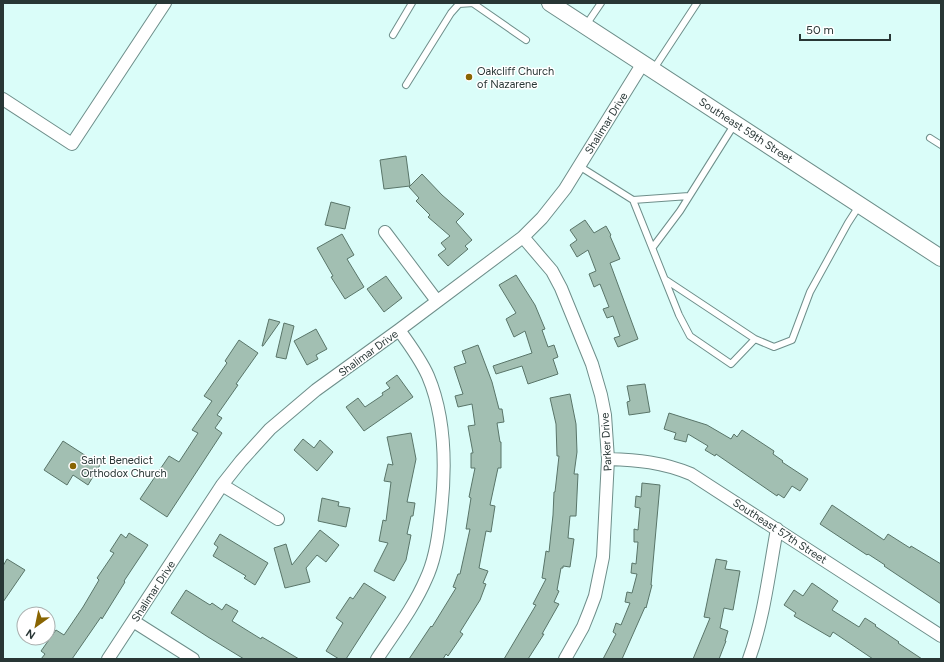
<svg xmlns="http://www.w3.org/2000/svg" width="944" height="662" font-family="Figtree,sans-serif">
  <style>
    .building { fill: #a2bfb2; stroke: #597569 }
    .lines { fill: none; stroke-linecap: round; stroke-linejoin: round }
    .service-casing { stroke: #6e8e8a; stroke-width: 8 }
    .minor-casing { stroke: #6e8e8a; stroke-width: 14 }
    .secondary-casing { stroke: #6e8e8a; stroke-width: 18 }
    .service { stroke: #fff; stroke-width: 6 }
    .minor { stroke: #fff; stroke-width: 12 }
    .secondary { stroke: #fff; stroke-width: 16 }
    .poi-dot { fill: #896502; stroke: #fff; stroke-width: 1.5 }
    .labels { text-anchor: middle; stroke-width: 3; stroke-linejoin: round; paint-order: stroke }
    .poi-label { font-size: 11px; fill: #283635; stroke: #fff; text-anchor: start }
    .street-label { font-size: 11px; fill: #283635; stroke: #fff }
  </style>
  <rect width="100%" height="100%" fill="#dafdf9"/>
  <path class="building" d="M406,156L410,186L384,189L380,160Z
    M422,174L442,195L464,214L456,222L472,240L465,246L468,249L448,266L438,255L446,249L441,243L450,236L428,217L430,215L416,201L419,198L409,187Z
    M331,202L350,207L345,229L325,225Z
    M585,220L594,233L606,226L611,235L610,236L620,259L610,263L638,339L618,347L614,338L620,336L613,316L607,318L603,309L609,307L600,284L594,287L589,274L596,271L588,250L577,257L570,245L577,240L570,230Z
    M342,234L354,255L347,259L364,287L345,299L331,277L333,276L317,248Z
    M516,275L535,305L545,329L542,330L548,347L554,345L558,357L553,359L558,374L528,384L522,366L496,374L493,366L532,353L525,331L514,337L506,319L516,313L499,285Z
    M386,276L402,298L384,312L367,289Z
    M269,319L280,322L263,346H262Z
    M284,323L294,326L286,359L276,357Z
    M316,329L327,349L316,355L318,359L307,365L294,341Z
    M239,340L258,353L236,384L238,385L217,415L222,418L215,428L222,433L167,517L140,499L169,456L179,462L198,433L192,430L212,401L204,396L227,363L225,361Z
    M478,345L492,382L499,409H502L504,422L497,423L500,442H501V468H498L490,505L495,506L491,532L486,531L479,568L488,571L483,583L486,584L480,600L460,632L463,634L448,656L446,654L443,659H409L431,626L432,627L456,588L453,587L458,574H460L470,529H466L471,498L469,497L475,468H471V453H473L468,426L475,425L472,404L458,407L455,396L463,394L454,367L466,363L462,351Z
    M397,375L413,397L364,431L346,407L358,398L365,407L383,395L382,393L390,388L386,383Z
    M645,384L650,412L629,415L627,402L630,401L627,386Z
    M570,394L576,424L577,452L574,474H578L576,516H570L568,538L574,539L570,567L563,566V568H561L557,590L559,591L554,602L559,604L542,634H544L528,659H504L536,605L533,604L546,579L542,578L546,551L549,552L553,515L554,492H555L559,456H557L556,424L550,398Z
    M669,413L707,425L731,439L734,434L737,437L742,430L774,451L773,454L783,461L782,462L808,479L800,491L792,486L784,498L778,494L777,496L716,454L715,456L705,450L708,446L688,434L686,442L674,439L676,433L664,429Z
    M411,433L416,459L407,502L415,503L413,516H411L407,534L411,535L406,560L394,581L374,571L388,543L379,541L383,520L386,521L391,482L384,481L388,464L393,465L387,437Z
    M303,439L314,448L320,440L333,452L317,471L294,450Z
    M63,441L100,465L88,485L73,475L67,485L44,470Z
    M642,483L660,485L651,585H652L646,608L645,607L622,659H603L616,634L613,632L616,623L621,625L630,603L625,602L627,592L632,593L637,574L631,573L632,563L636,564L638,542H634V529L638,530L640,508L635,507L636,496L641,497Z
    M322,498L339,502L338,506L350,508L346,527L318,521Z
    M832,505L884,540L888,534L910,548L911,546L941,564V604L884,566L885,565L868,554L867,555L820,524Z
    M320,530L339,545L326,562L317,555L306,568L310,582L285,588L274,548L286,544L292,565Z
    M129,533L148,545L124,581L125,582L102,619L101,617L72,659H41L45,654L41,651L56,630L64,635L83,607L99,580L97,578L114,553L110,551L121,534L126,538Z
    M220,534L268,563L255,585L244,578L246,576L213,556L218,547L214,544Z
    M7,559L25,570L3,602V566Z
    M716,559L727,561L725,569L740,571L733,610L724,608L720,628L728,631L725,641H726L719,659H693L710,618L704,617Z
    M364,583L386,597L346,659H339L326,651L343,623L336,618L350,597L353,599Z
    M812,583L838,601L832,610L859,627L865,618L876,625L875,626L899,642L898,643L922,659H873L833,632L830,637L794,616L796,613L784,605L794,590L803,596Z
    M186,590L210,605L212,603L222,610L226,604L238,611L232,621L261,639L262,637L299,659H244L208,637L171,613Z"/>
  <g class="lines">
    <defs>
      <path id="service" d="M474,4L526,40
        M586,25L601,3
        M393,35L412,3
        M653,70L697,3
        M406,85L451,13L459,4L474,3
        M930,138L941,145
        M579,166L633,200L679,315L690,336L731,364L755,339L666,280
        M633,200L689,196
        M653,247L680,211L734,125
        M755,339L774,347L792,340L810,292L848,223L859,206"/>
      <path id="minor" d="M3,99L72,144L165,3
        M385,232L437,301
        M523,237L552,271L561,288L592,364L601,395L605,415L608,459L603,557L595,596L589,612L583,627L565,659
        M608,459C638,460 662,462 691,474L941,636
        M222,485L278,519
        M133,621L193,659
        M108,659L222,485L241,461L270,429L316,390L399,330L523,237L542,218L565,189L643,63
        M377,659C394,633 414,607 426,579C435,560 438,540 440,520C446,473 447,421 428,376C421,360 410,345 399,330
        M749,659C764,618 769,572 777,529"/>
      <path id="secondary" d="M550,3L941,258"/>
    </defs>
    <use href="#service" class="service-casing"/>
    <use href="#minor" class="minor-casing"/>
    <use href="#secondary" class="secondary-casing"/>
    <use href="#service" class="service"/>
    <use href="#minor" class="minor"/>
    <use href="#secondary" class="secondary"/>
  </g>
  <g class="poi-dot">
    <circle cx="469" cy="77" r="4"/>
    <circle cx="73" cy="466" r="4"/>
  </g>
  <g class="labels">
    <g class="poi-label">
      <text x="477" y="75">Oakcliff Church<tspan x="477" dy="13">of Nazarene</tspan></text>
      <text x="81" y="464">Saint Benedict<tspan x="81" dy="13">Orthodox Church</tspan></text>
    </g>
    <g class="street-label">
      <text transform="translate(606 123) rotate(-58)" y="4">Shalimar Drive</text>
      <text transform="translate(746 130) rotate(33)" y="4">Southeast 59th Street</text>
      <text transform="translate(368 353) rotate(-36)" y="4">Shalimar Drive</text>
      <text transform="translate(606 442) rotate(-93)" y="4">Parker Drive</text>
      <text transform="translate(780 531) rotate(33)" y="4">Southeast 57th Street</text>
      <text transform="translate(153 591) rotate(-57)" y="4">Shalimar Drive</text>
    </g>
  </g>
  <rect width="944" height="662" fill="none" stroke="#283635" stroke-width="8"/>
  <g transform="translate(36 626) rotate(213)"><circle r="19" fill="#ffffff" stroke="#a9afae"/>
  <path d="M0-3L7 15L0 10L-7 15Z" fill="#896502"/>
  <text y="-6" font-size="11" font-weight="bold" text-anchor="middle" fill="#283635">N</text>
  </g>
  <path d="M800 34v6h90v-6" fill="none" stroke="#283635" stroke-width="2"/>
  <text x="806" y="34" font-size="12" fill="#283635" stroke="#ffffff" stroke-width="3" paint-order="stroke">50 m</text>
</svg>
